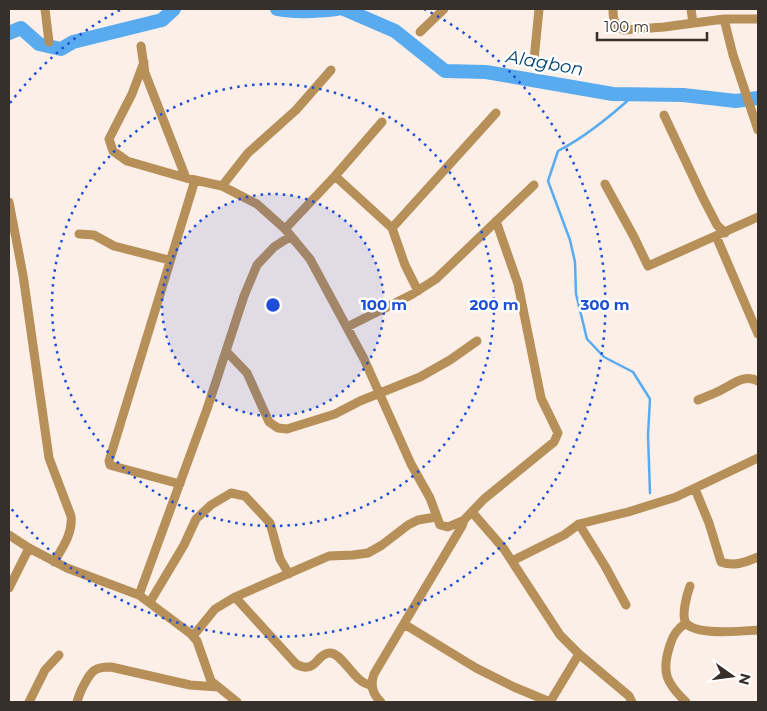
<svg xmlns="http://www.w3.org/2000/svg" width="767" height="711" font-family="Montserrat,sans-serif">
  <style>
    .lines { fill: none; stroke-linecap: round; stroke-linejoin: round }
    .stream { stroke: #59abf0; stroke-width: 2.5 }
    .river { stroke: #59abf0; stroke-width: 14 }
    .street { stroke: #b68f59; stroke-width: 9 }
    .ring { fill: none; stroke: #1d4ed8; stroke-width: 2.5; stroke-dasharray: 2.5 5 }
    .labels { text-anchor: middle; stroke-width: 5; stroke-linejoin: round; paint-order: stroke }
    .water-label { font-size: 18px; font-style: italic; fill: #01436f; stroke: #fff }
    .centre { fill: #1d4ed8; stroke: #fff; stroke-width: 2.5 }
    .ring-label { font-size: 15px; text-anchor: middle; font-weight: bold; fill: #1d4ed8; stroke: #fff; stroke-width: 5; stroke-linejoin: round; paint-order: stroke }
  </style>
  <rect width="100%" height="100%" fill="#fcefe7"/>
  <g class="lines">
    <path class="stream" d="M635,94C611,116 587,136 558,151L548,181L570,240L575,262L576,294L587,339L604,357L633,372L650,399L648,435L650,493"/>
    <path class="river" d="M277,9C296,13 317,11 337,9
      M344,9L395,31L445,71L486,72L613,94L683,95L736,101L758,98
      M9,33L21,28L39,44L61,49L73,42L162,20L174,9"/>
    <path class="street" d="M45,9L49,42
      M613,9C613,19 614,26 624,30L664,27L724,19H758
      M691,9L693,23
      M724,19L733,55L758,130
      M420,32L444,9
      M141,46L145,73L186,178
      M534,60L539,9
      M144,62L132,94L109,139L113,151L127,161L186,178L222,186L257,204L285,229L310,259L364,359L411,464L430,498L440,525L448,527L464,520L484,499L554,442L558,433L541,398L518,284L496,221
      M664,115L703,198L717,225L725,233
      M335,176L392,228L405,265L418,291
      M605,184L634,237L648,266L758,217
      M222,186L248,153L296,110L331,70
      M9,202L23,275L49,458L71,516C73,533 63,547 54,562
      M392,228L496,113
      M285,229L335,176L382,122
      M79,234L94,235L114,246L169,260
      M716,236L758,334
      M347,327L411,295L436,279L534,185
      M226,351L247,373L269,422L278,428L287,429L335,414L360,401L420,377L450,360L477,341
      M698,400C705,397 711,395 717,392C731,386 743,373 758,381
      M180,484L113,466L110,465L109,461L195,180
      M695,489L709,523L721,562C734,567 746,562 758,557
      M472,512L504,549L560,635L579,654L629,696L632,702
      M579,524L605,566L626,605
      M9,535L29,548L67,568L139,595L191,634L197,641L211,681L237,702
      M512,561L564,535L579,524L628,512L676,497L758,458
      M690,586C687,594 681,616 686,623C696,636 743,631 758,630
      M9,588L29,548
      M139,595L207,409L244,296L257,265L274,247L291,236
      M235,597L296,664C316,675 316,654 329,653C343,652 354,684 371,685
      M150,602L184,545L196,519L211,505L231,493L245,496L270,523L280,559L289,574
      M686,623C677,629 673,635 670,645C661,672 666,683 686,702
      M404,624L476,668L514,687L550,702
      M193,636L215,609L235,597L329,556L353,555L368,553L382,545L408,525L418,520L436,517
      M29,702L45,670L59,655
      M77,702C79,694 88,674 95,670C99,667 106,667 111,667L190,685L218,687
      M381,702C372,694 370,685 374,674L462,526L464,520
      M550,702L579,654"/>
  </g>
  <circle cx="273" cy="305" r="111" fill="#1d4ed8" fill-opacity=".12"/>
  <g class="ring">
    <circle cx="273" cy="305" r="111"/>
    <circle cx="273" cy="305" r="221"/>
    <path d="M10 103A332 332 0 0 1 122 9M424 9A332 332 0 1 1 10 507"/>
  </g>
  <g class="labels">
    <g class="water-label">
      <text transform="translate(545 63) rotate(10)" y="6">Alagbon</text>
    </g>
  </g>
  <circle cx="273" cy="305" r="8" class="centre"/>
  <g class="ring-label">
    <text x="384" y="310">100 m</text>
    <text x="494" y="310">200 m</text>
    <text x="605" y="310">300 m</text>
  </g>
  <rect width="767" height="711" fill="none" stroke="#372f2a" stroke-width="20"/>
  <g transform="translate(732 676) rotate(104)" stroke="#ffffff" stroke-width="4" paint-order="stroke">
  <path d="M0-4L9 19L0 12L-9 19Z" fill="#372f2a"/>
  <text y="-8" font-size="14" font-weight="bold" text-anchor="middle" fill="#372f2a">N</text>
  </g>
  <path d="M597 32v8h110v-8" fill="none" stroke="#372f2a" stroke-width="2.5"/>
  <text x="604" y="32" font-size="15" fill="#372f2a" stroke="#ffffff" stroke-width="4" paint-order="stroke">100 m</text>
</svg>
